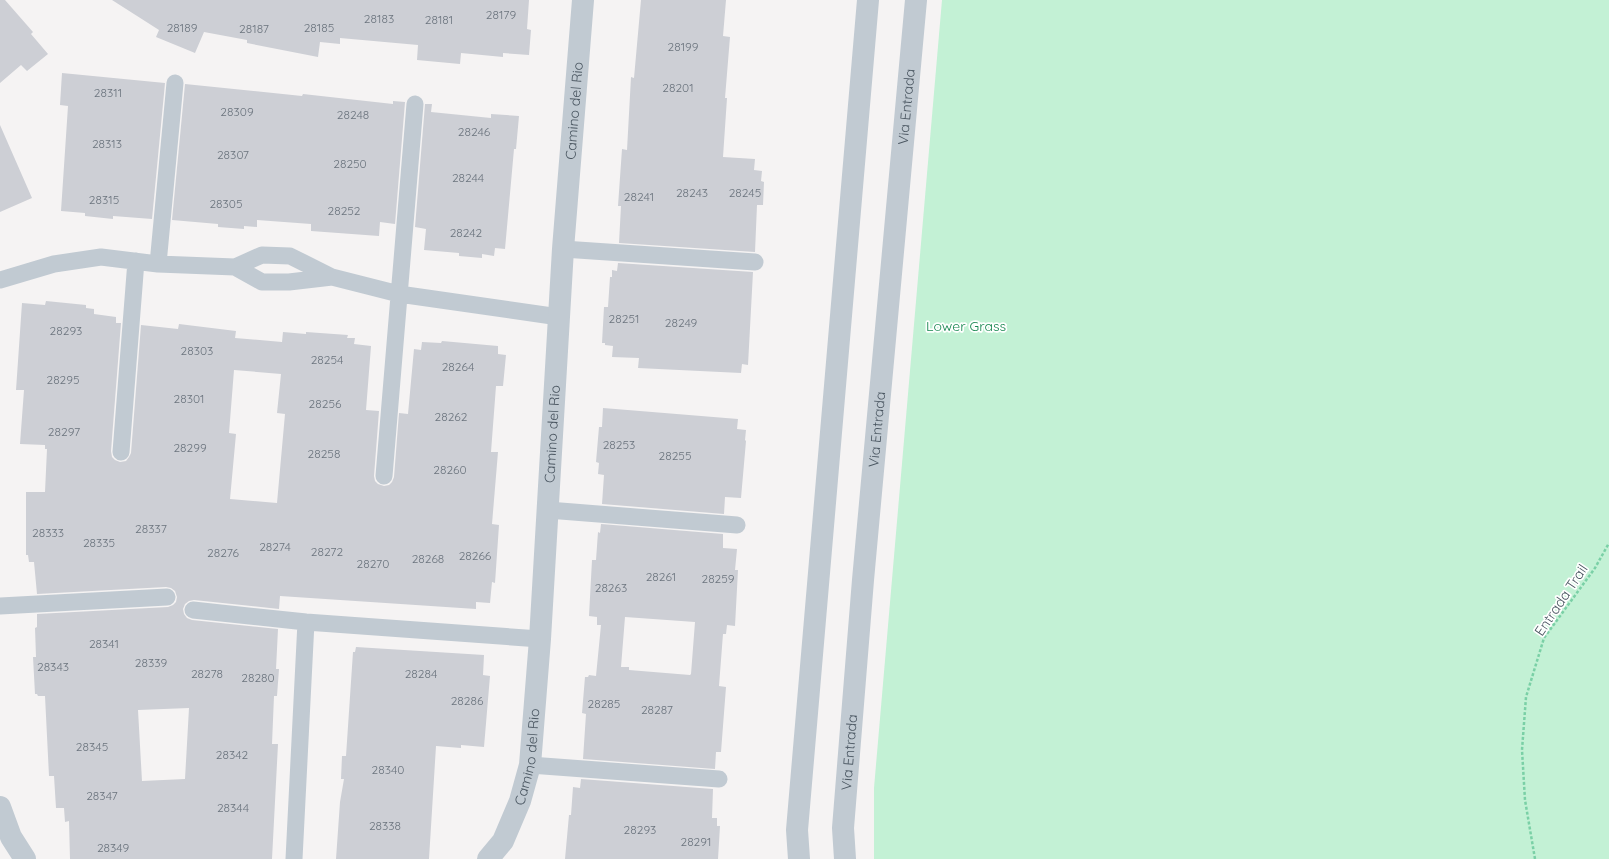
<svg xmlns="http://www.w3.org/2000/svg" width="1609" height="859" font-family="Quicksand,sans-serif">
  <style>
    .green { fill: #c3f1d5 }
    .building { fill: #cdcfd5; fill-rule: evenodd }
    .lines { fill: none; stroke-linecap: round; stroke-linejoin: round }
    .path { stroke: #7ad0a6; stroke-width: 2.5; stroke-dasharray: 3 2; stroke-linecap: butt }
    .service { stroke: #c1cad2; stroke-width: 17 }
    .minor { stroke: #c1cad2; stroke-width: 22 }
    .labels { text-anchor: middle; stroke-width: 3.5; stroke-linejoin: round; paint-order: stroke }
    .number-label { font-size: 12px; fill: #6b747e }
    .street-label { font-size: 14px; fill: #4a5661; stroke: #fff }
    .park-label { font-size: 14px; fill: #17864f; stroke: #fff }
  </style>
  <rect width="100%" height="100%" fill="#f5f3f3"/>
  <path class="green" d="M942,0H1609V859H874V788Z"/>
  <path class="building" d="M0,0H5L33,32L31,34L48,54L27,71L21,65L0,83Z
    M112,0H529L527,29L531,30L529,55L503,53V57L461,53L460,64L417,60L418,45L340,38V44L320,42L318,57L247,43V40L204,32L195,53L156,37L159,30Z
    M641,0H726L723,36L730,37L725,98H727L723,157L755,159L754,170L762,171L761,181L764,182L763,205H757L755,252L619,243L621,206H618L622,149L627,150L631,77L634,78Z
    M62,73L165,83L152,219L113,216V219L85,216V213L61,211L68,106L60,105Z
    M185,84L302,96L303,94L393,104V101L405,102L395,224L380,222L379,236L311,231V224L257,220V227L244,226V229L218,227V224L172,220Z
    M425,104H432L431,112L491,118V114L519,116L516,149H514L505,249L495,248L494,256L482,254V258L459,256V253L424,250L426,229L415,227Z
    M0,125L32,198L0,212Z
    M618,263L753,272L748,365L742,364L741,373L638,368L639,358L612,357L613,346L605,345V343H602L604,307H608L610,277H612V270L617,271Z
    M46,301L86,305V308L94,309V314L116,317V323H121L111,451L112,457L115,460L120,462L126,461L129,457L131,453L141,325L178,329L179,324L236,331L235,338L282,342L283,332L306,334V332L348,335L347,338H355L354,344L371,346L366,410L379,411L374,476L375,481L378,484L384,486L389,485L392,482L394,477L399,413L408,414L414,349L421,350L422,342L441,343L442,341L498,346V354L506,355L503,386H496L491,452H498L492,524L499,525L495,583L492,582L490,603L476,602V609L280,596L279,609L194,600L189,601L185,604L183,609L184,614L187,618L192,620L278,629L276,669H279L277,696H274L272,744H278L272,859H70L69,821L65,822L64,808H56L54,776H49L45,696H38L37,694H35L33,657H36L35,628L37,627V614L168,607L173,605L176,602L177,597L175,591L171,588L166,587L37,594L34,562H29L28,555H26V492H45L47,449H45V445L20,444L24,390H16L22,303L45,305ZM234,370L281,374L277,413L285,414L277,503L230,499L236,434L229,433ZM189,708L185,779L142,781L138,710Z
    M603,408L738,419L737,429L746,430L745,440L746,441L741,498L725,497L724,514L602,504L604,475L598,474L599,463L596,462L599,427H602Z
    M601,524L723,534V548L737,549L735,570H738L735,626L727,625L726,634H723L719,686L726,687L721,752H716L715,769L583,759L586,714L582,713L585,677H588L589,675L596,676L601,625H597V617L589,616L592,560H596L598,532L600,533ZM625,617L695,622L691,674L690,675L629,670V667H621Z
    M356,647L484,655L483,675L490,676L484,747L461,745V748L436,746L429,859H336L340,802L344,779H341L342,756H346L353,652H355Z
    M581,779L713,789L712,818H717V826H720L718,859H565L569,815H571L573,787L580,788Z"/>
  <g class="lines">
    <path class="path" d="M1535,859L1525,800L1522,750L1526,697L1544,638L1595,568L1609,543"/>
    <path class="service" d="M563,249L755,262
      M158,264L175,83
      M235,267L262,255L290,256L332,277L399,294L559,317
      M0,280L54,264L101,257L158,264L235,267L262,282H289L332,277
      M121,452L136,261
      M384,476L415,104
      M548,510L737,525
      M0,606L167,597
      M193,610L306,622L540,639
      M530,765L719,779
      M294,859L306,622"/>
    <g class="minor">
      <path d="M0,807L11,837L25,859"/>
      <path id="s1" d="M488,859L503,841L520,801L530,765L540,639L563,249L583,0"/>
      <path d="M799,859L797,830L868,0"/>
      <path id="s2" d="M845,859L843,828L863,580L916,0"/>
    </g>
  </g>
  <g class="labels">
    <g class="number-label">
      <text x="501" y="19">28179</text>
      <text x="379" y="23">28183</text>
      <text x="439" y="24">28181</text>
      <text x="182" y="32">28189</text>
      <text x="319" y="32">28185</text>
      <text x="254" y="33">28187</text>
      <text x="683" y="51">28199</text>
      <text x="678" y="92">28201</text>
      <text x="108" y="97">28311</text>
      <text x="237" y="116">28309</text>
      <text x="353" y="119">28248</text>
      <text x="474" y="136">28246</text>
      <text x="107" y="148">28313</text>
      <text x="233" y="159">28307</text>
      <text x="350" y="168">28250</text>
      <text x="468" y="182">28244</text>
      <text x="692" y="197">28243</text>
      <text x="745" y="197">28245</text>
      <text x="639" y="201">28241</text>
      <text x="104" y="204">28315</text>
      <text x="226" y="208">28305</text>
      <text x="344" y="215">28252</text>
      <text x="466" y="237">28242</text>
      <text x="624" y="323">28251</text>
      <text x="681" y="327">28249</text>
      <text x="66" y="335">28293</text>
      <text x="197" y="355">28303</text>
      <text x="327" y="364">28254</text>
      <text x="458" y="371">28264</text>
      <text x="63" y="384">28295</text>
      <text x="189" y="403">28301</text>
      <text x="325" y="408">28256</text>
      <text x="451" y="421">28262</text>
      <text x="64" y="436">28297</text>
      <text x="619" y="449">28253</text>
      <text x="190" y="452">28299</text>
      <text x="324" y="458">28258</text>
      <text x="675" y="460">28255</text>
      <text x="450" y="474">28260</text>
      <text x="151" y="533">28337</text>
      <text x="48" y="537">28333</text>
      <text x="99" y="547">28335</text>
      <text x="275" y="551">28274</text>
      <text x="327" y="556">28272</text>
      <text x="223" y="557">28276</text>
      <text x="475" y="560">28266</text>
      <text x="428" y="563">28268</text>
      <text x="373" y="568">28270</text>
      <text x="661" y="581">28261</text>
      <text x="718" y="583">28259</text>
      <text x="611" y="592">28263</text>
      <text x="104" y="648">28341</text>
      <text x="151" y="667">28339</text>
      <text x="53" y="671">28343</text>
      <text x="207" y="678">28278</text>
      <text x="421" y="678">28284</text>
      <text x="258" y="682">28280</text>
      <text x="467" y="705">28286</text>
      <text x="604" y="708">28285</text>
      <text x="657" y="714">28287</text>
      <text x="92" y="751">28345</text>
      <text x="232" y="759">28342</text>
      <text x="388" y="774">28340</text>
      <text x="102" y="800">28347</text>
      <text x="233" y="812">28344</text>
      <text x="385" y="830">28338</text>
      <text x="640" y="834">28293</text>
      <text x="696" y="846">28291</text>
      <text x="113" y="852">28349</text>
    </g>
    <g class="street-label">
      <text dy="5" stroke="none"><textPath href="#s2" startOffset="755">Via Entrada</textPath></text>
      <text dy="5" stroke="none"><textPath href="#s1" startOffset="760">Camino del Rio</textPath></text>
      <text dy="5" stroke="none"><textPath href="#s2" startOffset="431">Via Entrada</textPath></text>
      <text dy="5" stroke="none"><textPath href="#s1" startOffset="436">Camino del Rio</textPath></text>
      <text transform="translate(1561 600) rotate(-56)" y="5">Entrada Trail</text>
      <text dy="5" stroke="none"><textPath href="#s2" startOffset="107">Via Entrada</textPath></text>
      <text dy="5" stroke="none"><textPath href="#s1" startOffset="112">Camino del Rio</textPath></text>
    </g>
    <g class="park-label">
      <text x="966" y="331">Lower Grass</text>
    </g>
  </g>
</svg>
